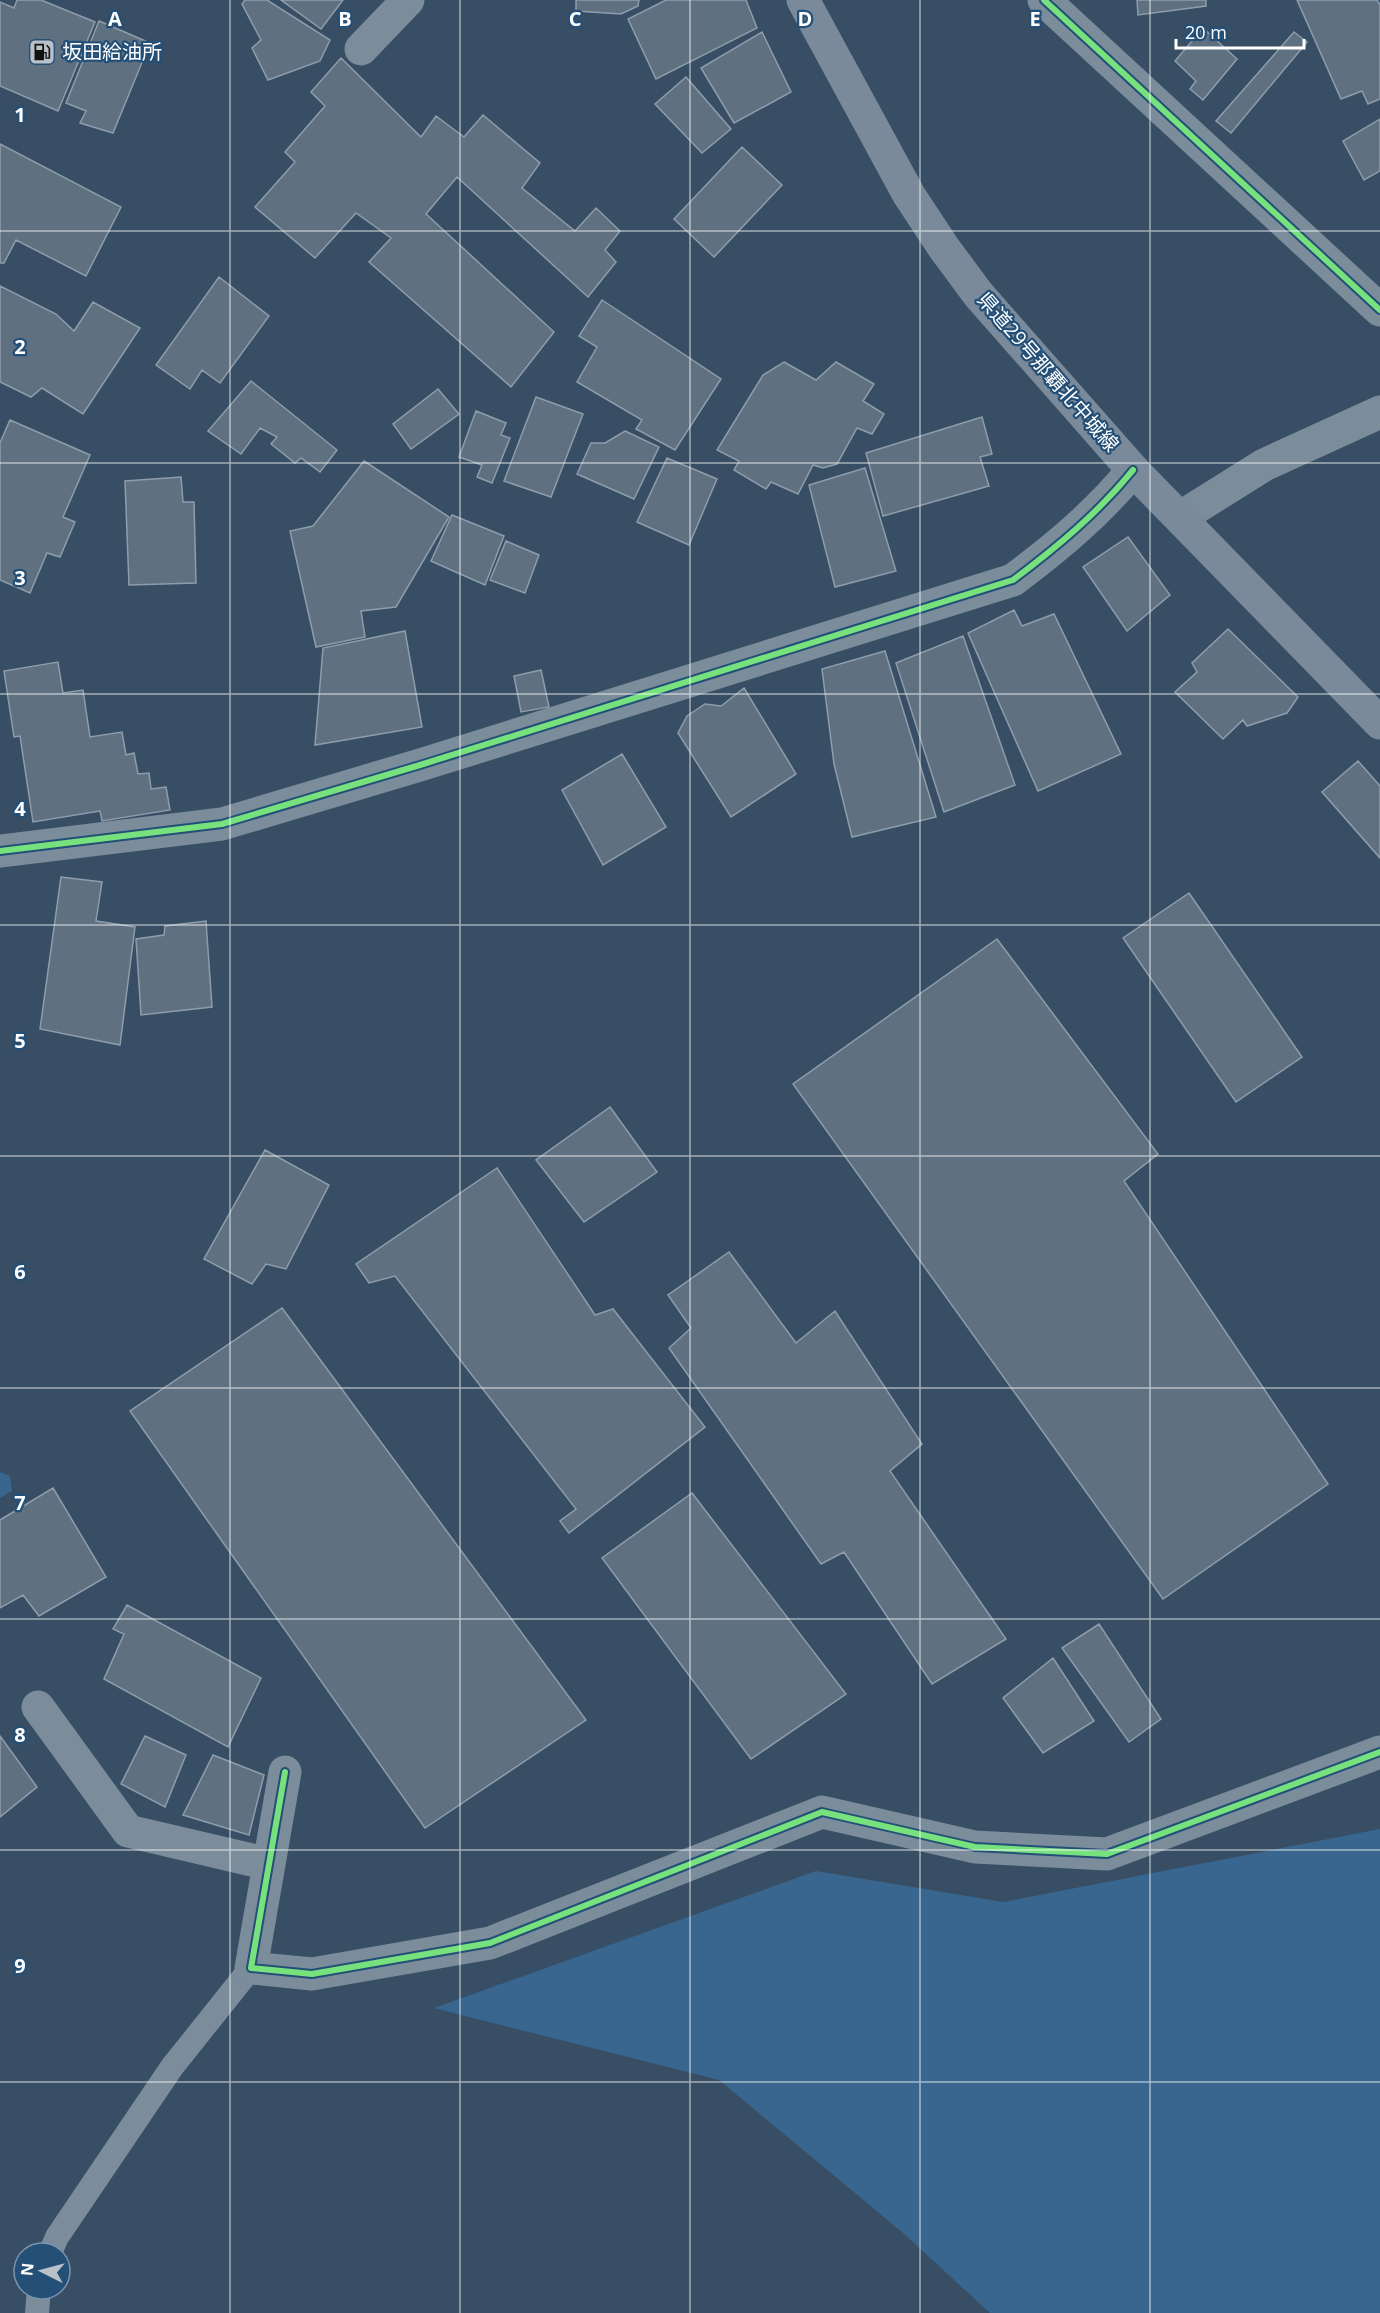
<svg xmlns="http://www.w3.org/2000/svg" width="1380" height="2313" font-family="'Open Sans','Noto Sans JP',sans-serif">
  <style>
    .green { fill: #38668e }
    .building { fill: #5f7181; stroke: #8e9dab; stroke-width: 1.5 }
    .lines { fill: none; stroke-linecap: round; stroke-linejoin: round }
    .service { stroke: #7b8c9b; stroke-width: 24 }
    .minor { stroke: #7b8c9b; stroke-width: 33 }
    .primary { stroke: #7a8a9a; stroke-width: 33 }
    .cycleway-casing { stroke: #244f77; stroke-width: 10 }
    .cycleway { stroke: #77e17e; stroke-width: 6 }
    .grid { fill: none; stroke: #fff; stroke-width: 1.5; stroke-opacity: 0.55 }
    .labels { text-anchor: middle; stroke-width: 4.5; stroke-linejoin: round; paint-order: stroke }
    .poi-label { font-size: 20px; fill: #fff; stroke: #244f77; text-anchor: start }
    .street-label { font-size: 20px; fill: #fff; stroke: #244f77 }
    .grid-label { font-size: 20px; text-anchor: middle; font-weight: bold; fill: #fff; stroke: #244f77; stroke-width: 4.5; stroke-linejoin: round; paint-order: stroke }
  </style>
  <rect width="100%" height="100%" fill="#374e64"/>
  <path class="green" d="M0,1472L10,1476L12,1491L0,1498Z
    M1380,1829V2313H990L902,2232L719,2080L434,2008L816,1871L1003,1902Z"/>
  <path class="building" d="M17,0H41L95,22L58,111L0,86V2L14,8Z
    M245,0H267L330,40L320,61L268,80L252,48L261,40L242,4Z
    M281,0H343L321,29Z
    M576,0H639L638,6L621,14L576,11Z
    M666,0H746L757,28L656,79L628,19Z
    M1137,0H1206V6L1138,15Z
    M1297,0H1377L1380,5V99L1368,104L1362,91L1341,99Z
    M99,21L150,43L113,133L80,123L86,111L66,103Z
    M1203,28L1237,59L1203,100L1190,89L1196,81L1175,61Z
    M762,32L791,92L734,123L701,68Z
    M1294,32L1307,42L1231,133L1216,121Z
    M341,58L421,137L436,116L464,137L483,115L540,163L522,188L575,231L596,208L620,231L605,250L616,262L588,297L457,177L426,214L554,332L511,387L369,262L391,238L356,213L315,258L255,207L295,162L285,152L325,106L311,92Z
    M686,77L731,129L702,153L655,104Z
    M1380,119V171L1364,180L1343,141Z
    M0,144L121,207L86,276L16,240L4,263H0Z
    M742,147L782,185L714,257L674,219Z
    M219,277L269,316L220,383L202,370L190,389L156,365Z
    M0,286L56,314L74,331L93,302L140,328L83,414L42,388L31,397L0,382Z
    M602,300L721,379L675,450L636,429L642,420L577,382L597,347L579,336Z
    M784,362L816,380L836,362L874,384L863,401L884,414L872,434L857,428L837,464L823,468L813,465L798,494L771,482L766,489L734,470L739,461L717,450L763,375Z
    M251,381L337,450L320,472L301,458L295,463L271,444L277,437L260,428L241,454L208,431Z
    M438,389L459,414L411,449L393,424Z
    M536,397L583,414L551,497L504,481Z
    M476,411L506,423L501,435L510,438L492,483L477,477L482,465L459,457Z
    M982,417L992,454L980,457L989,486L883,516L866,453Z
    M10,420L90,455L63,517L75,522L60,557L47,553L30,593L0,580V443Z
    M625,431L659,447L634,499L577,474L591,443H605Z
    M667,458L717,479L689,545L637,522Z
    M364,461L449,517L396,607L361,611L365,637L316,647L290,531L313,526Z
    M865,468L896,571L835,587L809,485Z
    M181,477L183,502H194L196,583L129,585L125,481Z
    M452,515L504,536L485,585L431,561Z
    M1128,537L1170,595L1127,631L1083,567Z
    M506,541L539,555L525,593L490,580Z
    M1014,610L1022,626L1054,614L1121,754L1038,791L968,633Z
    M1228,629L1298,697L1287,713L1247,726L1243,720L1223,739L1175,692L1197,672L1192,663Z
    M405,631L422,727L315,745L323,648Z
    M963,636L1015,785L944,812L896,663Z
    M885,651L936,817L852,837L834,764L822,669Z
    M58,662L63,693L83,690L90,737L122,732L126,755L134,753L138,774L149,773L151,789L166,787L170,810L102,821L100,811L33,822L20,736L14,737L4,671Z
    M541,670L549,707L521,712L514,676Z
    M744,688L796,774L731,817L678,733L687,716L705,704L721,706Z
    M622,754L666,827L603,865L562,790Z
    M1358,761L1380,786V858L1322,792Z
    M61,877L102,882L96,921L135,927L120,1045L40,1029Z
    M1189,893L1302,1057L1236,1102L1123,938Z
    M206,921L212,1007L141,1015L136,939L164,935L165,926Z
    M997,939L1158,1154L1124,1181L1328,1484L1163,1599L793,1084Z
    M610,1107L657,1172L584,1222L536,1160Z
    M265,1150L329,1185L286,1269L266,1264L252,1284L204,1259Z
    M497,1168L595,1315L613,1309L705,1427L569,1533L560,1521L576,1509L395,1276L369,1283L356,1264Z
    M729,1252L796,1343L835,1311L922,1444L890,1471L1006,1639L932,1684L844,1552L821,1564L669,1348L691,1328L668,1295Z
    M282,1308L586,1720L425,1828L130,1411Z
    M53,1488L106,1577L39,1616L23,1595L0,1608V1520Z
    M692,1493L846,1694L751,1759L602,1558Z
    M127,1605L261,1678L228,1747L104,1679L124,1634L113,1629Z
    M1099,1624L1161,1719L1129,1742L1062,1648Z
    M1053,1658L1094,1721L1043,1753L1003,1698Z
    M0,1736L37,1787L0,1817Z
    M145,1736L186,1755L165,1807L121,1784Z
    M213,1755L264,1775L249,1835L183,1815Z"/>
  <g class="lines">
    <path class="service" d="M50,2253L57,2237L172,2067L251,1968
      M37,2313L39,2289"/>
    <path class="minor" d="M1044,0L1380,310
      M361,49L408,0
      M1181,517L1264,465L1380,412
      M0,851L222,824L420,765L1013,580C1057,547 1098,513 1133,470
      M38,1707L128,1831L269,1864
      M285,1772L251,1968L312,1974L490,1943L822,1812L975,1847L1107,1854L1380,1752"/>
    <path class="primary" d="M803,0L909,195L944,248L978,294L1133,470L1380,723"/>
    <defs>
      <path id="cycleway" d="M1044,0L1380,310
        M0,851L222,824L420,765L1013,580C1057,547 1098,513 1133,470
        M285,1772L251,1968L312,1974L490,1943L822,1812L975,1847L1107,1854L1380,1752"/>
    </defs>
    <use href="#cycleway" class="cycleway-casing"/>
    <use href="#cycleway" class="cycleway"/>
  </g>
  <path class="grid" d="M230,0V2313M460,0V2313M690,0V2313M920,0V2313M1150,0V2313M0,231H1380M0,463H1380M0,694H1380M0,925H1380M0,1156H1380M0,1388H1380M0,1619H1380M0,1850H1380M0,2082H1380"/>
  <defs>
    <symbol id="fuel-square" viewBox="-11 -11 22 22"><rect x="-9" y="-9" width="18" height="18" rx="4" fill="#b9c1c9" stroke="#244f77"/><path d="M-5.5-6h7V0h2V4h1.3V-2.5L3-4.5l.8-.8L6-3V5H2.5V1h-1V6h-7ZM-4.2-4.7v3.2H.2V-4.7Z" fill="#111"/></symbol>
  </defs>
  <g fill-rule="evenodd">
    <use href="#fuel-square" x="27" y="37" width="30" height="30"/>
  </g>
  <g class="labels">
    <g class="poi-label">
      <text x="62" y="59">坂田給油所</text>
    </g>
    <g class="street-label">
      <text transform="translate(1048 372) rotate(49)" y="7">県道29号那覇北中城線</text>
    </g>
  </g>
  <g class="grid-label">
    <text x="115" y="26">A</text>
    <text x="345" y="26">B</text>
    <text x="575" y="26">C</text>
    <text x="805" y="26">D</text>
    <text x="1035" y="26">E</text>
    <text x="20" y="122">1</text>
    <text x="20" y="354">2</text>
    <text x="20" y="585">3</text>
    <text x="20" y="816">4</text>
    <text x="20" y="1048">5</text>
    <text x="20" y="1279">6</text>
    <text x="20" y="1510">7</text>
    <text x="20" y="1742">8</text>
    <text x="20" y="1973">9</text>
  </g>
  <g transform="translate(42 2271) rotate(276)"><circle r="28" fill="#244f77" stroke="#7c95ad" stroke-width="1.5"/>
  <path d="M0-4.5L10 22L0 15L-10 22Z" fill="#b9c1c9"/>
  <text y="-9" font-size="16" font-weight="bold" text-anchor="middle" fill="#ffffff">N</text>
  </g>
  <path d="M1176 39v9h128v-9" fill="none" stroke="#ffffff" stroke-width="3"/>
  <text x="1185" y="39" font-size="18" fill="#ffffff" stroke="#244f77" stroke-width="4.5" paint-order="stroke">20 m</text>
</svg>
